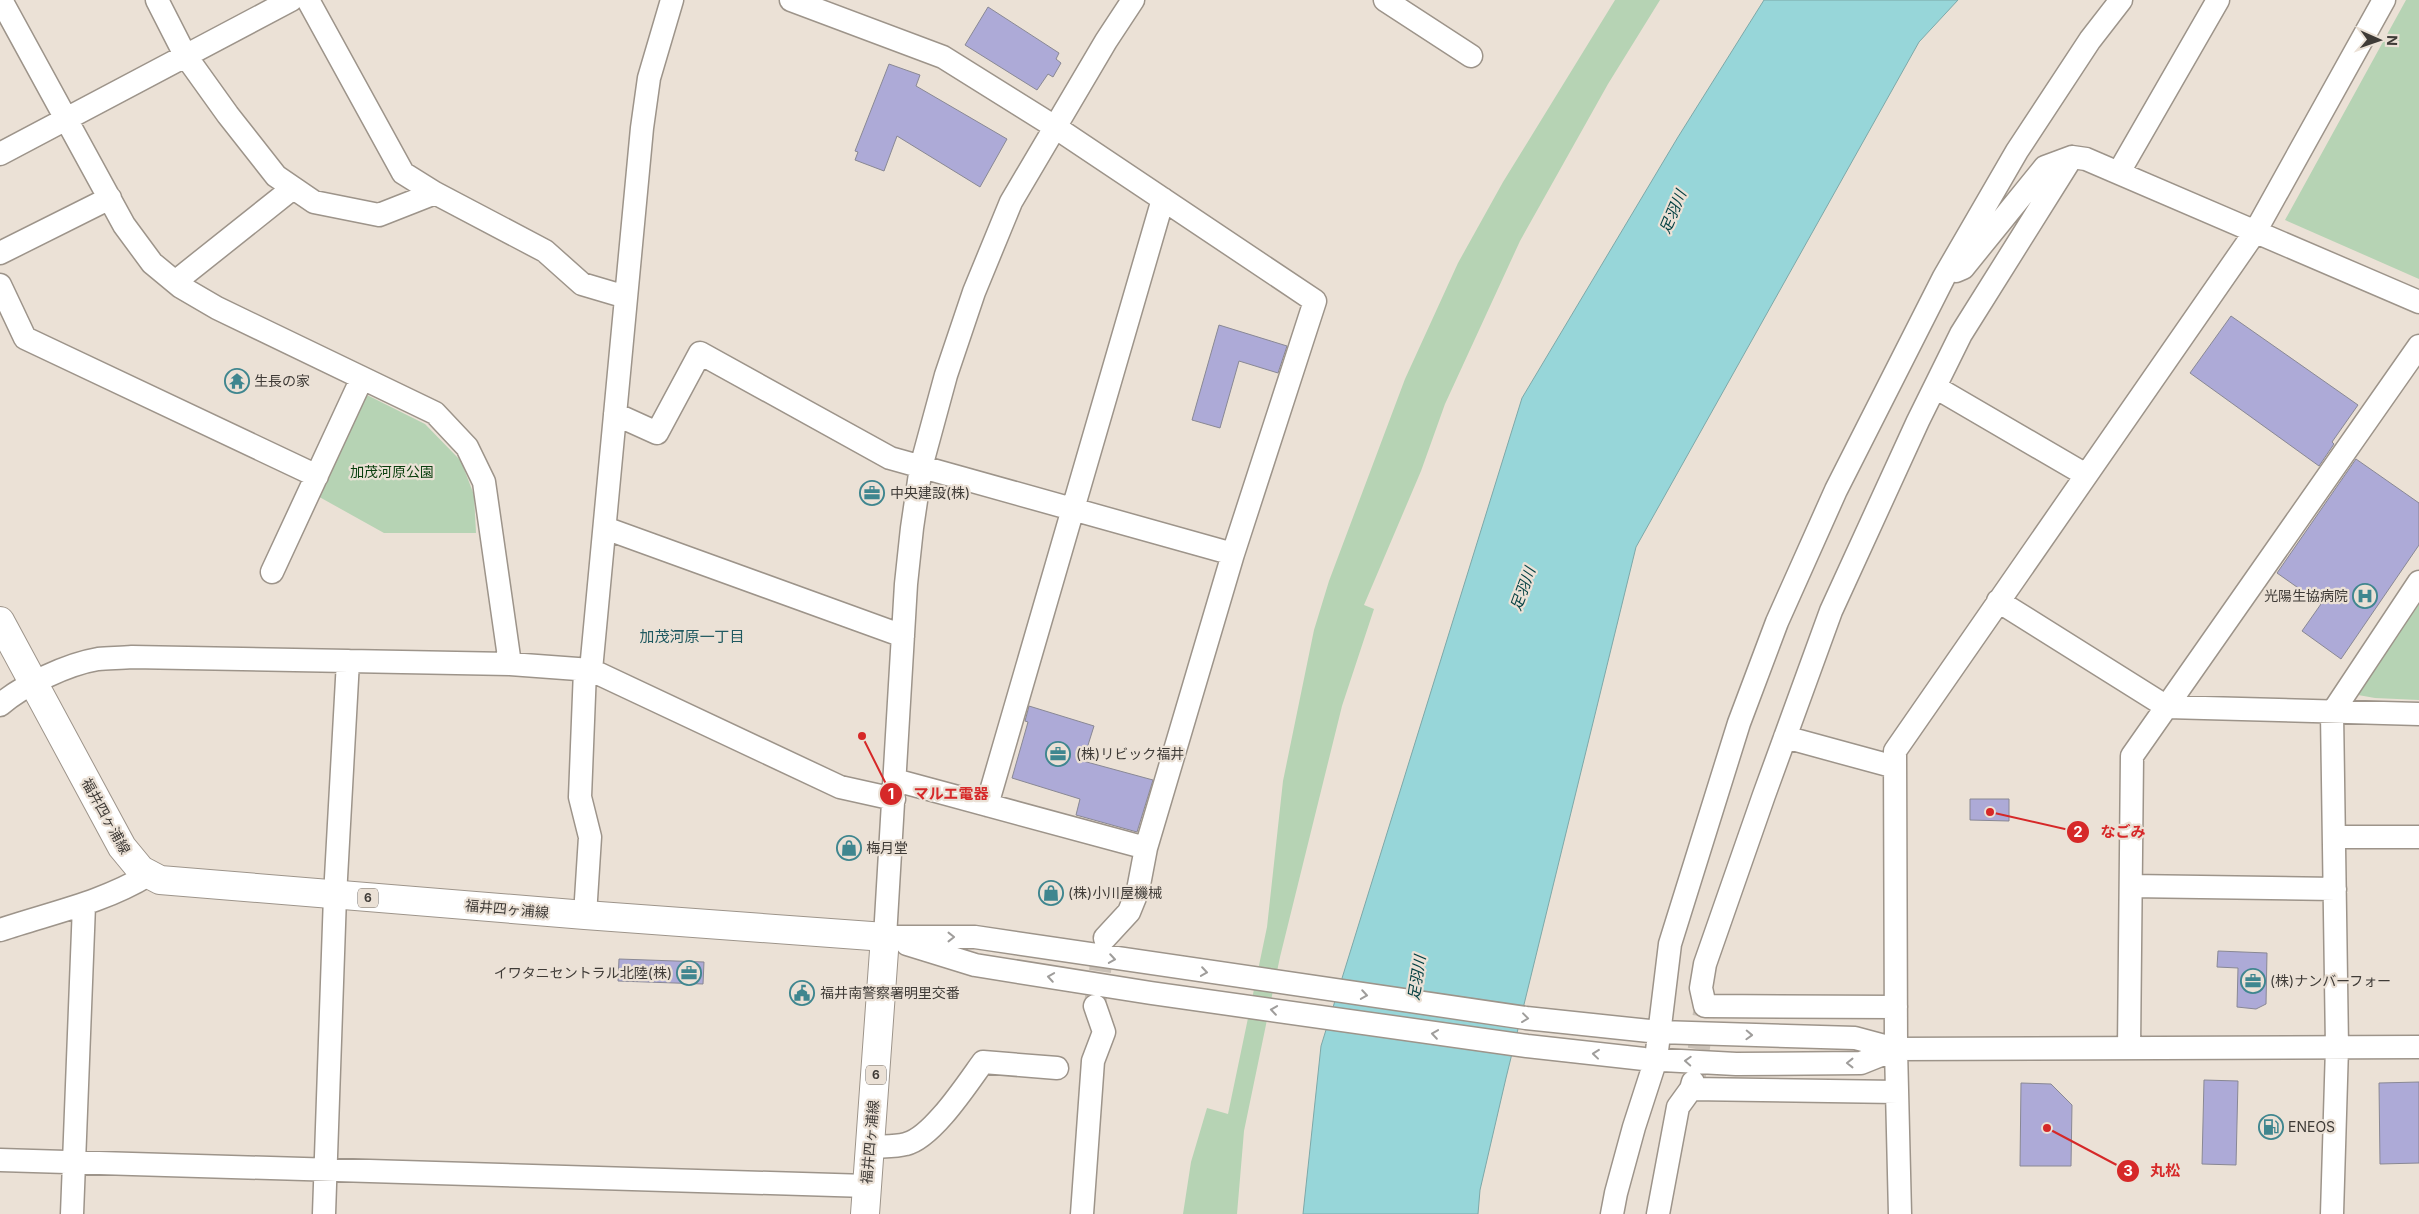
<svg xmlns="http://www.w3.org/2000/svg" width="2419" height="1214" font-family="Inter,'Noto Sans JP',sans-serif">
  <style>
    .green { fill: #b6d3b4 }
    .water { fill: #97d6d9; stroke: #7da8a8 }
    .building { fill: #adaad7; stroke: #898894 }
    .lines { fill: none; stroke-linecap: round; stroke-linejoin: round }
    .minor-tunnel { stroke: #c9c0b6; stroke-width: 22; stroke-dasharray: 22 11; stroke-linecap: butt }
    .minor-casing { stroke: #9d948a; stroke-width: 25 }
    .major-casing { stroke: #9d948a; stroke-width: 30 }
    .minor { stroke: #fff; stroke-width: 22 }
    .major { stroke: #fff; stroke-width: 28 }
    .oneway { stroke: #9f9d9b }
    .labels { text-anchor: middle; stroke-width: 4.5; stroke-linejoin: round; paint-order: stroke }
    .shield { fill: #ebe1d6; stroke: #736d67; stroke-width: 1 }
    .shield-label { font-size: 12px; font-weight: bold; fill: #3f3b37 }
    .poi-label { font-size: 14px; fill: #3f3b37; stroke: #ebe1d6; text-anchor: start }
    .park-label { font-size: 14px; fill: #093e0d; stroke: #ebe1d6 }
    .street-label { font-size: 14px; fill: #3f3b37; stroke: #ebe1d6 }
    .water-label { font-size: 15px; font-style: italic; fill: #003e40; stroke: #ebe1d6 }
    .neighbourhood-label { font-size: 15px; fill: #1f5960; stroke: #ebe1d6 }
    .leader { fill: none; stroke: #d62828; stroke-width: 2 }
    .callout-dot { fill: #d62828; stroke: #ebe1d6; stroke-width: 2 }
    .mark-label { font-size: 15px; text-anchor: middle; font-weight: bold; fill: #fff }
    .callout-label { font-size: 15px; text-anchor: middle; font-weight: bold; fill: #d62828; stroke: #ebe1d6; stroke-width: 4.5; stroke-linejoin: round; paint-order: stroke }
  </style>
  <rect width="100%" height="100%" fill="#ebe1d6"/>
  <path class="green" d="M1615,0H1660L1608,84L1520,241L1445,404L1421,471L1364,605L1374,609L1342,706L1280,957L1244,1131L1237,1214H1183L1191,1162L1207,1108L1228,1114L1267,927L1283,781L1314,630L1329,581L1405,379L1458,263L1503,182Z
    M2406,0H2419V279L2285,220Z
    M367,395L425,424L461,461L474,495L476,533H384L314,494Z
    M2419,601V700L2375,698L2358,695Z"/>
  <path class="water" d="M1764,0H1958L1919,42L1636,547L1506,1078L1480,1190L1478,1214H1303L1321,1046L1522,398L1678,137Z"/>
  <path class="building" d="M988,7L1059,53L1056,59L1061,63L1053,77L1048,74L1037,90L965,45Z
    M889,64L920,75L916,86L1007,139L980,187L897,136L884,171L855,160L858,152L855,151Z
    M2231,316L2358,405L2332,442L2334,444L2319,466L2190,373Z
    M1219,325L1287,346L1278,373L1239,361L1220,428L1192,420Z
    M2356,459L2419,503V545L2341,659L2302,631L2321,604L2277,573Z
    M1029,706L1094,726L1083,761L1153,780L1137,832L1076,815L1080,799L1012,778L1028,722L1025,721Z
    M1970,799H2009V821L1970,820Z
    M2218,951L2267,953L2266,1004L2256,1009L2237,1007L2238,968L2217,967Z
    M619,959L704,962L703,984L618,981Z
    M2204,1080L2238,1081L2236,1165L2202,1164Z
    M2419,1082V1163L2380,1164L2379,1083Z
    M2021,1083L2051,1084L2072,1105L2071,1166H2020Z"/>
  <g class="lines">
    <path class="minor-tunnel" d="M1095,1004L1105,938
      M1694,1082L1705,1006"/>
    <defs>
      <path id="minor" d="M1,0L124,225L152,263L181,287L217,308L435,413L467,447L484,482L510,664
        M157,0L185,55L228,115L276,176L314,202L379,215L435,193
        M308,0L403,173L435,193L545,251L582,284L626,297
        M791,0L943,57L1055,127L1315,301L1233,554L1146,848L1138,890L1129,912L1105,938
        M1385,0L1471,56
        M0,154L291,0
        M2119,172L2218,0
        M0,253L110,198
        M1956,271L1963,268L2045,167L2072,157L2086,159L2419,302
        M175,282L293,188
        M0,285L25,338L317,476
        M1935,387L2086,475
        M615,414L657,433L700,353L890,458L1233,554
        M605,528L903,636
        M272,572L362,378
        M1998,601L2167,707L2419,714
        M585,670L580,797L590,837L585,915
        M591,670L642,128L649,78L672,0
        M0,705C23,685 68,664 98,659C109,658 121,658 132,657L510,664L591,670L840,787L894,799
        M1785,737L1895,767
        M895,780L1146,848
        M987,805L1163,199
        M2334,837H2419
        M2131,886L2335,889
        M0,930C50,913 102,903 148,875
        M885,937H975L1526,1018L1659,1032L1855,1038L1896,1049L2419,1047
        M885,937L906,584L912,528L921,467L946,375L974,292L1011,202L1106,41L1133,0
        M907,944L975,965L1151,993L1527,1046L1644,1059L1736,1064L1861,1063L1896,1049
        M1896,1007L1705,1006L1701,988L1705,964L1764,795L1831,611L1918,421L1961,334L2072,157
        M2129,1048L2132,756L2419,346
        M1691,1089L1897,1092
        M871,1147C882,1146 895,1147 906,1144C932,1138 967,1084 983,1062L1057,1068
        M0,1160L867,1186
        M72,1214L84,905
        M324,1214L335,896L348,661
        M1082,1214L1093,1061L1104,1032L1095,1006
        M1612,1214L1616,1193L1634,1127L1656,1059L1670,944L1739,723L1777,622L1836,490L1944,277L2017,151L2090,40L2121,0
        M1658,1214L1678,1107L1691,1089L1693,1082
        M1900,1214L1896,1049L1895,751L2255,232L2384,0
        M2332,1214L2337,1047L2332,713L2419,582"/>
      <path id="major" d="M0,621L122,847L141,870L160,880L585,915L885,937L865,1214"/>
    </defs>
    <use href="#minor" class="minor-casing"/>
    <use href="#major" class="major-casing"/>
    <use href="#minor" class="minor"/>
    <use href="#major" class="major"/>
  </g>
  <defs><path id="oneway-chevron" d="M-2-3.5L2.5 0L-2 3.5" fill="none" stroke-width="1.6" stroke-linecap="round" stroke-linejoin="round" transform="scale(1.25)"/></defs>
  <g class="oneway">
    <use href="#oneway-chevron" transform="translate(951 937)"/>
    <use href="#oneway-chevron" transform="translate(1112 959) rotate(9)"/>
    <use href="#oneway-chevron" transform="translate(1204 972) rotate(8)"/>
    <use href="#oneway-chevron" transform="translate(1051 977) rotate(-171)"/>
    <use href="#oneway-chevron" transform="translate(1364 995) rotate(9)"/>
    <use href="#oneway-chevron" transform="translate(1274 1010) rotate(-172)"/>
    <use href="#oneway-chevron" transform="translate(1525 1018) rotate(7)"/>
    <use href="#oneway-chevron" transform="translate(1435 1034) rotate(-172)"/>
    <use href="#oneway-chevron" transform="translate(1749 1035) rotate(2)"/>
    <use href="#oneway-chevron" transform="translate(1596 1054) rotate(-174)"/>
    <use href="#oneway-chevron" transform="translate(1688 1061) rotate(-177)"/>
    <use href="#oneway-chevron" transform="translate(1850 1063) rotate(180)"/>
  </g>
  <defs>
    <symbol id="temple-ring" viewBox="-11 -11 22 22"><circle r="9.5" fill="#ebe1d6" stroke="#3f868f" stroke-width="1.5"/><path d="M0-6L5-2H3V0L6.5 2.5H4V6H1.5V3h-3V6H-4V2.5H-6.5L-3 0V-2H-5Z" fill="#3f868f"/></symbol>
    <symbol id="office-ring" viewBox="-11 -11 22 22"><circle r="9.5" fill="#ebe1d6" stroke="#3f868f" stroke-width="1.5"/><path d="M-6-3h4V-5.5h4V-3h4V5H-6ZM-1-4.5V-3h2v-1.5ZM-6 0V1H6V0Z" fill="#3f868f"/></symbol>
    <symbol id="hospital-ring" viewBox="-11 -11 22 22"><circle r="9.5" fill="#ebe1d6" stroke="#3f868f" stroke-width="1.5"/><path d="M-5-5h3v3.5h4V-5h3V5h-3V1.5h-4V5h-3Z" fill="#3f868f"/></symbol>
    <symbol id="shop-ring" viewBox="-11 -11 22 22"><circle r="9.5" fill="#ebe1d6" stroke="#3f868f" stroke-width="1.5"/><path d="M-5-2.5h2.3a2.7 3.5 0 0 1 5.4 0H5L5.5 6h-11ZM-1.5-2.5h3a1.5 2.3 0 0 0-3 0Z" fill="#3f868f"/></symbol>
    <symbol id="civic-ring" viewBox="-11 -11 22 22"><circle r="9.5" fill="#ebe1d6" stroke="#3f868f" stroke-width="1.5"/><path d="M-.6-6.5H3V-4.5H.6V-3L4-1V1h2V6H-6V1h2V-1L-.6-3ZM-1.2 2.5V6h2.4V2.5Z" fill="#3f868f"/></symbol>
    <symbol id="fuel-ring" viewBox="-11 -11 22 22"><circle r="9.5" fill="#ebe1d6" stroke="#3f868f" stroke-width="1.5"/><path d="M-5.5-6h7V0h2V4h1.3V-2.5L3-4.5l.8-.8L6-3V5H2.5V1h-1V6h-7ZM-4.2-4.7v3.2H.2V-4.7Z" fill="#3f868f"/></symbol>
  </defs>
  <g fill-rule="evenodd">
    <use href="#temple-ring" x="223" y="367" width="28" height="28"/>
    <use href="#office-ring" x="858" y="479" width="28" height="28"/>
    <use href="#hospital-ring" x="2351" y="582" width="28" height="28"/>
    <use href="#office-ring" x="1044" y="740" width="28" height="28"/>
    <use href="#shop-ring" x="835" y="834" width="28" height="28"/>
    <use href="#shop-ring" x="1037" y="879" width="28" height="28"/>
    <use href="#office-ring" x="675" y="959" width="28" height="28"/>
    <use href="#office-ring" x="2239" y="967" width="28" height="28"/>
    <use href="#civic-ring" x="788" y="979" width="28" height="28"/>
    <use href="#fuel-ring" x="2257" y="1113" width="28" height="28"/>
  </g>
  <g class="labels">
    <g class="shield">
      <rect x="358" y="888.5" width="20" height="19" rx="4"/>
      <rect x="866" y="1065.5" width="20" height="19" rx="4"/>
    </g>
    <g class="shield-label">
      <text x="368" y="902">6</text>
      <text x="876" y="1079">6</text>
    </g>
    <g class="poi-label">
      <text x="254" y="386">生長の家</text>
      <text x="890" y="498">中央建設(株)</text>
      <text x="2348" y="601" text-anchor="end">光陽生協病院</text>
      <text x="1076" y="759">(株)リビック福井</text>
      <text x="866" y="853">梅月堂</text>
      <text x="1068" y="898">(株)小川屋機械</text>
      <text x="672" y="978" text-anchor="end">イワタニセントラル北陸(株)</text>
      <text x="2270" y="986">(株)ナンバーフォー</text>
      <text x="820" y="998">福井南警察署明里交番</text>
      <text x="2288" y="1132">ENEOS</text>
    </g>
    <g class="park-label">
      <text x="392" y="477">加茂河原公園</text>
    </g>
    <g class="street-label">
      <text transform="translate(106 816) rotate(61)" y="5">福井四ヶ浦線</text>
      <text transform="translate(507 909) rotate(5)" y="5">福井四ヶ浦線</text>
      <text transform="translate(870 1142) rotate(-85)" y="5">福井四ヶ浦線</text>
    </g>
    <g class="water-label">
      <text transform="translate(1673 212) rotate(-67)" y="5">足羽川</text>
      <text transform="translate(1523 589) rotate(-70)" y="5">足羽川</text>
      <text transform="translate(1417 978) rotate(-81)" y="5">足羽川</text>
    </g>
    <g class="neighbourhood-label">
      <text x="692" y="642">加茂河原一丁目</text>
    </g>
  </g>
  <path class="leader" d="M862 736L891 794M1990 812L2078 832M2047 1128L2128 1171"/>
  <g class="callout-dot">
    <circle cx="862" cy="736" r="5"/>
    <circle cx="1990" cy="812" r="5"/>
    <circle cx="2047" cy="1128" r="5"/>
    <circle cx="891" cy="794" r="12"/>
    <circle cx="2078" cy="832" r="12"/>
    <circle cx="2128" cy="1171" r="12"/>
  </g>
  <g class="mark-label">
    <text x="891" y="799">1</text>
    <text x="2078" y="837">2</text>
    <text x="2128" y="1176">3</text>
  </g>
  <g class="callout-label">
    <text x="951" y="799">マルエ電器</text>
    <text x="2123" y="837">なごみ</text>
    <text x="2165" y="1176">丸松</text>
  </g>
  <g transform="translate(2379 40) rotate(92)" stroke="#ebe1d6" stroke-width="4" paint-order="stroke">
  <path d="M0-4L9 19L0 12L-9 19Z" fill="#3f3b37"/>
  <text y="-8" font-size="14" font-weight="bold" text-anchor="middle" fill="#3f3b37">N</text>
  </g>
</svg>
